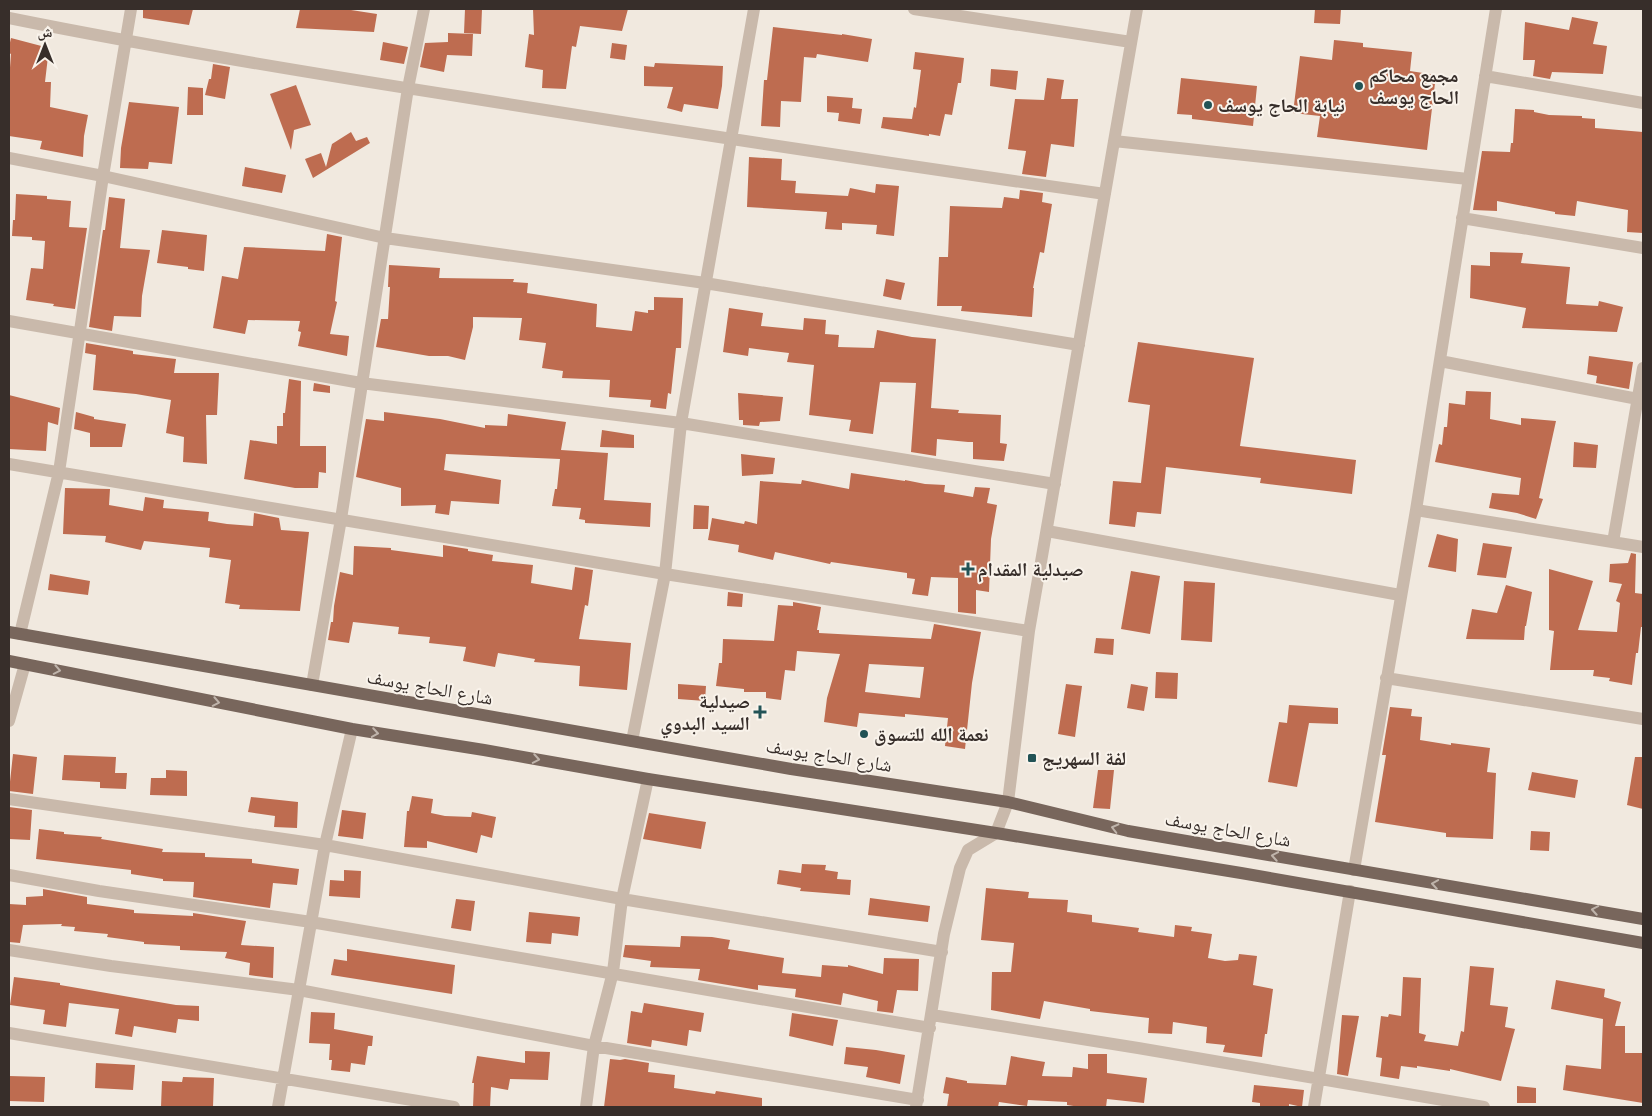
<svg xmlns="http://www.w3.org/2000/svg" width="1652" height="1116" font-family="Mulish,'Noto Naskh Arabic',sans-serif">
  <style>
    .building { fill: #be6c50; fill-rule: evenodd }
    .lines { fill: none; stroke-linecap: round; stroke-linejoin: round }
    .minor { stroke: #c9b9ab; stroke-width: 12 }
    .major { stroke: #78665c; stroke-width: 12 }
    .oneway { stroke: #bfb4ab }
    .poi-dot { fill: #225356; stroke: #f9f3eb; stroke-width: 2 }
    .labels { text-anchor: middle; stroke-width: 4; stroke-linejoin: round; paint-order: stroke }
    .poi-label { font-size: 19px; font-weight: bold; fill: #372e2a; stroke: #f9f3eb; text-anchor: start }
    .street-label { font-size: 19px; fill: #372e2a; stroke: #f9f3eb }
  </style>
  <rect width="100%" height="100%" fill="#f1e9df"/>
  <path class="building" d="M143,9H193L189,25L143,18Z
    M300,9H351V10L377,14L374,32L296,28Z
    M465,9H482L481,34L464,33Z
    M533,9H628L622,31L580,26L576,47L572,46L566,89L542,88L543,70L525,67L529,34L534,35Z
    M1315,9H1341L1340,24L1314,23Z
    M1572,17L1598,22L1593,44L1607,46L1603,74L1552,72L1550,79L1533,76L1535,60H1523L1525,22L1569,30Z
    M773,27L842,35V34L872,39L868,62L817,54L816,58L804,57L801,102L781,101L780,127L761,126L764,80H767Z
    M448,33L473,34L472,56L447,55L444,72L420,67L425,43L448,42Z
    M11,38L49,48L45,82H51L50,107L88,115L84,136L83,157L40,149L42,141L9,136V81L11,54L9,53V47Z
    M1334,40L1363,43V47L1412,52L1410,71L1436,75L1427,150L1317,137L1320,116L1293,113L1300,56L1332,60Z
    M383,42L408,47L404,64L380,60Z
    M612,43L627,45L625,60L610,58Z
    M915,52L964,58L961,83H958L952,115L945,114L940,136L929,134V136L881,128L883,117L912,119L914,107L916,108L921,70L913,69Z
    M655,63L723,66L722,86L718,109L684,104L682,112L667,108L673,87L644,86V66L654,67Z
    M213,64L230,67L225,99L205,95L209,79H211Z
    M991,69L1018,71L1016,90L990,86Z
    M1047,78L1064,80L1061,99H1078L1074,147L1051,144L1046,177L1022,174L1026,151L1008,149L1015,99L1044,100Z
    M1181,78L1257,86L1253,126L1192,119V115L1177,114Z
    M296,85L311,125L294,130L291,150L270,94Z
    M188,87L203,88V115H187Z
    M827,96L853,98L852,108L862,109L860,124L838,121L839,113L827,112Z
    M129,102L179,107L172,164L149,162L148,169L120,168L121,148Z
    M1515,109L1534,110V112L1549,115L1582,116V118L1595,119V128L1643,132V233L1627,232L1628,210L1577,201L1575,216L1555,214V212L1497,201V211L1473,210L1482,151L1510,152L1511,143H1513Z
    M351,132L356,141L367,137L370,143L313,178L305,159L321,153L326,167L332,144Z
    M749,157L782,159L781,180L796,181L795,193L848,196L850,188L875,193L876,184L899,186L894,236L876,234L877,225L842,223V230L825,229L827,212L747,207Z
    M245,167L286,175L282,193L242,186Z
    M1020,190L1043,193L1042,202L1052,204L1044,253L1040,252L1033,288H1034L1032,317L961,311L962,306H937L939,257H948L950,206L1002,208L1004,197L1019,199Z
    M16,194L47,196V199L71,201L69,227L87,228L75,309L53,306L54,304L26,300L31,268L43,269L45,241L32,240V237L12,236L13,220H15Z
    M109,197L125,199L120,248L150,250L142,296L141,317L114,316L112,331L89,327L103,230H105Z
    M162,230L207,235L204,271L188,269V267L157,263Z
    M327,234L342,237L335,301L337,302L330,334L349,336L347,356L298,346L301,332L298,331L300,321L248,320L245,334L213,328L222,276L238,279L244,247L325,251Z
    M1490,252L1523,253L1521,263L1570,267L1566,304L1598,306L1599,301L1623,307L1617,332L1522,328L1526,308L1470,298L1471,265L1490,266Z
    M389,265L440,268L439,278L514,279L513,282L528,283L527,293L597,304L596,327L632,331L635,311L648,313V310H654V297L683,298L681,348H676L671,394L668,393L666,409L650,407L651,400L609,397L610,380L562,378L563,371L542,368L546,343L519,340L522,318L473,317V327L465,360L448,356H429L376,347L381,319H388L390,287H388Z
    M886,279L905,283L901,300L883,296Z
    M729,308L763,313L761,326L803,330L804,318L826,320L825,334L839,335L838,347L874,348L877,330L912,337L936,339L931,408L959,410L958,413L1001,415L1000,443L1007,444L1004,461L973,459V442H968L937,439L936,456L911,452L916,383L880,382L873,434L849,431L851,420L809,415L814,365L787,362L789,353L749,348L748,356L723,352Z
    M1138,342L1254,358L1240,446L1356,460L1352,494L1260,483L1261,478L1166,467L1161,514L1137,512L1135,527L1109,524L1113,481L1141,483L1150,405L1128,402Z
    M86,343L133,351V354L176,359L174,373H219L217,415H206L207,464L183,462L184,437L166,433L171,400L136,394L93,390L96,355L85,353Z
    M1589,356L1633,362L1629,389L1596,383L1597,376L1587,374Z
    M289,379L301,381L300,446H326V473L319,472L318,488H295L244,479L250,440L277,444V426H283V413H285Z
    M314,383L330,386V393L313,391Z
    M1466,391L1491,392L1490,419L1521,425V418L1556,421L1539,498L1543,499L1536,519L1517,513L1489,508L1492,493L1519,495L1521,478L1435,462L1439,444L1442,445L1444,427H1447L1449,403L1465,405Z
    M738,393L783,397L780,421L760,422L759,426L743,425V420H739Z
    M9,395L60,408L58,425L48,422L46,451L9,449Z
    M76,412L94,417V419L126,424L122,447H90V433L74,429Z
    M384,412L440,419L485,428V425L507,426L508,414L566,422L561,450L608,453L604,500L651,503L650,527L585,523V520L579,519L581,508L552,506L555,489H557L560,459L446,454L444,470L501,480L499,504L451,501L449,515L435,513L436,505L401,506V488L356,477L366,419L384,421Z
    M602,430L634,435V448L600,447Z
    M1574,442L1598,445L1596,468L1573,467Z
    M741,454L775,458L773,474L742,476Z
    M851,473L905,481V480L925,484L945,485L944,492L973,497L975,487L990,488L987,503L997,505L991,539L989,592L976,590V614L958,612V578L931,577L928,596L912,594L915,579L907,578V573L831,562L830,564L775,552L773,560L738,552L739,545L708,540L712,518L744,524L745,521L757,524L760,481L801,484L802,480L849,489Z
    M65,488L110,489L109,505L143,511L145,497L164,500L163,508L209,512L208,521L227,524L253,526L254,513L279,518L281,530L309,532L300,611L239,609L240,605L225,603L231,560L209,557L210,548L144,541L141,550L105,542L106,536L63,534Z
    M694,505L709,506L708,529H693Z
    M1437,534L1458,539L1456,572L1428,567Z
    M1483,543L1512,547L1506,578L1477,575Z
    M443,545L468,549V551L493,555L492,561L533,565L531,583L572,590L575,567L593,570L588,606L585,605L579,639L631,643L627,690L579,686L580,666L534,662L535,659L498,653L495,667L463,661L466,647L429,643L430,637L398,634L399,627L353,622L349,643L328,640L331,622H333L334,606L340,572L353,575L354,546L391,548V550L443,557Z
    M1631,553L1636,554L1635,593L1643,594V627H1641L1638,653H1636L1632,685L1609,681L1610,678L1593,676L1594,670H1550L1554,631L1549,630V569L1593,581L1578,630L1617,632L1620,603L1616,601L1622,584L1609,582L1610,564L1628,563Z
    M1131,571L1160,576L1150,634L1121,629Z
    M50,574L90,581L88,595L48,590Z
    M1184,581L1215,583L1212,642L1181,640Z
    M1506,585L1532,592L1526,626H1525L1524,640L1466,639L1472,609L1497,613Z
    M728,592L743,594L742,607L727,606Z
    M793,602L821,607L817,630H819V633L931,639L934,624L981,632L972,683L965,749L945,746L948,718L905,714V717L859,713L857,727L824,722L827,698L840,654L797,651L795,671L785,670L781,700L766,698V692H744V689L716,686L719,663H722L723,639L774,641L778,605L793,606ZM869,664L924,667L920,698L865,692Z
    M1096,638L1114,639L1113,655L1094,653Z
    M1156,672L1178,673L1177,699L1155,698Z
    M678,684L706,686L705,701L678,699Z
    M1066,684L1082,686L1075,737L1058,734Z
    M1131,684L1148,687L1144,711L1127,708Z
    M1289,705L1338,708V724L1309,723L1297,787L1268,782L1279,722L1287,723Z
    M1390,707L1412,709L1411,716L1422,717L1420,740L1451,745V743L1490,748L1487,772L1496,773L1493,839L1446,837V833L1375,822L1386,755H1382Z
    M13,754L37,757L33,794L9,791Z
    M64,755L116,757L115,773H127L126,789L100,788V782L62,780Z
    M1635,757H1643V809L1627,805Z
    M166,770L187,771V796L150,795L151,778H166Z
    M1098,770H1114L1110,809L1093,808Z
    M1532,772L1578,780L1575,798L1528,790Z
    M412,796L433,799L431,813L445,816L471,817L472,812L496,817L492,838L481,835L477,853L427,841V848L404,847L407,811H409Z
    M251,797L298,802L297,828L274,827L275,816L248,812Z
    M9,807L32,810L30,840L9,839Z
    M342,810L366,813L363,839L338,836Z
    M649,813L706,822L701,849L643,839Z
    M39,829L64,832V834L102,837L101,839L163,849L162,852L205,853V857L252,859V863L299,869L297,885L273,883L270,908L193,897L194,882L163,881V879L131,874V870L36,859Z
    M1531,831L1550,832L1549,851L1530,850Z
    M802,864L826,865L825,870L838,872L837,879L851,880L850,895L800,891L801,888L777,884L779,870L801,873Z
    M344,870L361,871L360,898L329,896L330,880L344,881Z
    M986,888L1029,892L1028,898L1068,900L1067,912L1092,915V922L1139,928L1138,932L1174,937L1175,925L1192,927L1191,931L1212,934L1208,958L1225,961L1238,960L1239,954L1257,956L1253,985L1273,989L1267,1034H1265L1262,1057L1223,1052L1225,1045L1206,1043L1207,1027L1173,1022L1172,1034L1148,1033L1149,1018L1090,1011V1009L1044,1001L1040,1019L991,1010L992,972H1011L1014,943L981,940Z
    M43,889L87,897V904L134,910V913L193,916V913L246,921L241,945L274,947L273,978L249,975L250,963L225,958L227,952L180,950V946L144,944V942L107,937L108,934L74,931L75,927L61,926L62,924L23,925L20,943L9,942V904L26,905V897L43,896Z
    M870,898L930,906L928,922L868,915Z
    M456,899L475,901L471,931L451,928Z
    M529,912L580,917L578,936L552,933L551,944L526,942Z
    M681,936L712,937L730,940L728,949L784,958L782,973L821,977L822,965L848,967V965L883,974L884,958L919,959L918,991L897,990L893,1013L877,1011L878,1001L843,993L841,1005L795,997L796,989L758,985V990L698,980L700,969L650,967L651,961L623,957L625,945L680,947Z
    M347,949L455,965L452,994L331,975L334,959L347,961Z
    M1470,966L1494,968L1490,1005L1508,1007L1505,1027L1515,1029L1501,1081L1450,1069V1071L1417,1066V1068L1401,1066L1399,1079L1380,1076L1382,1058L1376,1057L1381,1016L1388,1017L1389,1014L1401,1016L1403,977L1421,978L1419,1033L1426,1035L1424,1041L1458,1046L1461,1031L1464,1032Z
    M14,977L60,983V985L176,1005L199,1006V1021L178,1019L176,1033L134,1026L132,1037L115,1034L119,1009L69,1003L66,1027L43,1024L45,1010L10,1005Z
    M1556,980L1605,989L1604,997L1621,1002L1615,1026H1625V1053H1643V1103L1563,1090L1566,1065L1601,1069L1603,1019L1551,1009Z
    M644,1003L704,1013L701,1032L689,1030L687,1046L652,1040L651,1047L627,1043L631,1011L642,1013Z
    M311,1012L335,1013L334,1029L373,1036L372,1046H368L365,1065L351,1063L350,1072L331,1070L332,1060H329L330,1044L309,1043Z
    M792,1013L838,1020L833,1046L789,1036Z
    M1342,1015L1359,1016L1348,1076L1337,1074Z
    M846,1047L876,1050L905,1055L900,1084L866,1077L868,1067L844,1064Z
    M525,1051L550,1052L548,1080L510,1079L508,1090L491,1087L490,1107H473L474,1083H472L477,1056L525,1063Z
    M1088,1054H1107V1073L1147,1078L1144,1103L1107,1099L1106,1107H1080L1067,1105V1102L1028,1100L1027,1106L999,1102L998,1107H947L949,1094L943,1093L946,1077L967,1081V1083L1006,1085L1011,1056L1045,1062L1042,1076L1072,1077L1073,1067L1088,1069Z
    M610,1059L620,1060L625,1059L649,1063L648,1072L675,1075L674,1088L715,1094L716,1091L762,1098V1107H604Z
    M96,1063L135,1065L133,1090L95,1088Z
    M9,1076L45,1077L44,1102L9,1101Z
    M183,1077L214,1078L213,1107H161L162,1081L182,1082Z
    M1254,1085L1304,1090L1302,1107L1289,1104V1107H1260V1103L1252,1102Z
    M1517,1086L1536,1088V1103H1517Z"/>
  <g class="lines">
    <path class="minor" d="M914,9L1131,42
      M9,18C162,49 316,74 470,98C682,132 893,164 1105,194
      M1485,76L1643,103
      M1114,141L1468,179
      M9,158L103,176L385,238L705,283L1079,345
      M1462,218L1643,248
      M9,321L361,383L681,423L1055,484
      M1440,361L1643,400
      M9,464L665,574L1029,631
      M1416,510L1643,547
      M1047,531L1400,595
      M1613,542L1643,368
      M20,634L59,472L103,176L131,9
      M1386,678L1643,719
      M312,685L341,519L408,88L424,9
      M9,721L25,664
      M632,741L665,574L681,423L754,9
      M9,799L325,845L622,899L942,952
      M1354,870L1416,510L1496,9
      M9,875L99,891L311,922L930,1028
      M9,950L111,966L299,990L594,1046L918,1100
      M932,1015L1138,1048L1484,1107
      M9,1033L454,1107
      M278,1107L325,845L352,729
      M586,1107L594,1046L613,972L622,899L648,779
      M916,1107L944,934L960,868L968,850L996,833L1008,802L1029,631L1137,9
      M1314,1107L1350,891"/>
    <path class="major" d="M9,632L791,769L1008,802L1128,831L1643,919
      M9,661L352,729L484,750L648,779L996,833L1241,873L1643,943"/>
  </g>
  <defs><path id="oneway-chevron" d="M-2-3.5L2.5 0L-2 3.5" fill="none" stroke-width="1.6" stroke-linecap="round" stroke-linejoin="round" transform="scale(1.25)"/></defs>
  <g class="oneway">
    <use href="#oneway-chevron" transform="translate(57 670) rotate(11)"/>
    <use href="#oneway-chevron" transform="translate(216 702) rotate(11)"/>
    <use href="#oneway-chevron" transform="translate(375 733) rotate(9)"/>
    <use href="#oneway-chevron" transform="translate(536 759) rotate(10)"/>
    <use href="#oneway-chevron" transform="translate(1115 828) rotate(-166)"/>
    <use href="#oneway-chevron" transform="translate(1275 856) rotate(-170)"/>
    <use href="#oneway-chevron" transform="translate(1435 884) rotate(-171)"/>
    <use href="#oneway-chevron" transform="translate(1595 910) rotate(-170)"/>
  </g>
  <g class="poi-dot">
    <circle cx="1359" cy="86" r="5"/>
    <circle cx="1208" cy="105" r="5"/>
    <path d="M965.5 561.5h5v5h5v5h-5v5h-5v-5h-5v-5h5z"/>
    <path d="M757.5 704.5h5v5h5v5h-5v5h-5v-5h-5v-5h5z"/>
    <circle cx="864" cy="734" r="5"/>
    <rect x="1027" y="753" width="10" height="10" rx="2.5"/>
  </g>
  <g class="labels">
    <g class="poi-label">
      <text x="1369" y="82">مجمع محاكم<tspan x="1369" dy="22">الحاج يوسف</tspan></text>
      <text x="1218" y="112">نيابة الحاج يوسف</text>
      <text x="978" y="576">صيدلية المقدام</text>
      <text x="750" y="708" text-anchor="end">صيدلية<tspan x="750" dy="22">السيد البدوي</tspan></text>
      <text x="874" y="741">نعمة الله للتسوق</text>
      <text x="1042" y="765">لفة السهريج</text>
    </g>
    <g class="street-label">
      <text transform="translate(430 687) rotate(10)" y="7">شارع الحاج يوسف</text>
      <text transform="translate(829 755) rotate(9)" y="7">شارع الحاج يوسف</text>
      <text transform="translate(1228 829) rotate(10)" y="7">شارع الحاج يوسف</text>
    </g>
  </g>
  <rect width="1652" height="1116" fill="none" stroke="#372e2a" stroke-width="20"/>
  <g transform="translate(45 45)" stroke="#f9f3eb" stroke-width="4" paint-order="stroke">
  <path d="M0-4L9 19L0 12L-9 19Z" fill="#372e2a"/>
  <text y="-8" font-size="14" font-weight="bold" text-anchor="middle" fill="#372e2a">ش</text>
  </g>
</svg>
